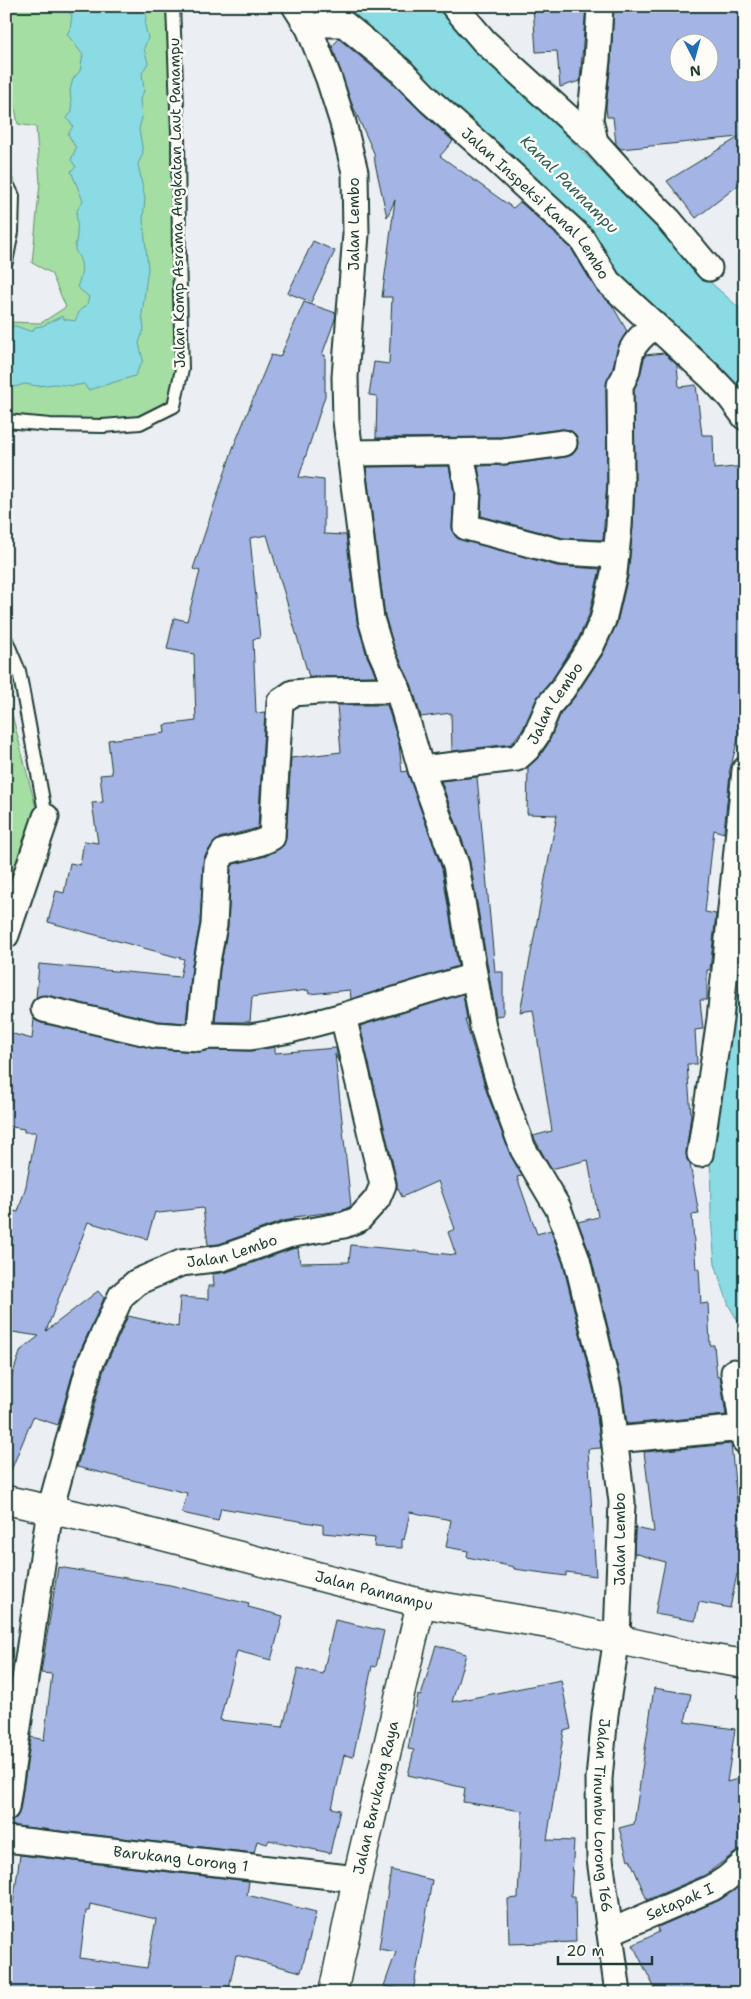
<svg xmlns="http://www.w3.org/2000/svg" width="751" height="1999" font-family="'Shantell Sans',sans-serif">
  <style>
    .green { fill: #a5dea2; stroke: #628e6b }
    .water { fill: #8adbe4; stroke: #5f9c9e }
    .building { fill: #a4b4e4; stroke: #1f3d34; fill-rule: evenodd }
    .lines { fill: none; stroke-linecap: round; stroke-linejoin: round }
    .lane-casing { stroke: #1f3d34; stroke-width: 16 }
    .street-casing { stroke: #1f3d34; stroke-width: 29 }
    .secondary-casing { stroke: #1f3d34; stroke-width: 31 }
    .lane { stroke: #fdfcf7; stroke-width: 12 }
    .street { stroke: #fdfcf7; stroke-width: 25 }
    .secondary { stroke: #fdfcf7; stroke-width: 28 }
    .labels { text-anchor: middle; stroke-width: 5; stroke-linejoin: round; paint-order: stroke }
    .street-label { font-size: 15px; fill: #1f3d34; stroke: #fdfcf7 }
    .water-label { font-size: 16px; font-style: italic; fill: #345d57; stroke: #fdfcf7 }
  </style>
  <rect width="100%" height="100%" fill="#ebeef3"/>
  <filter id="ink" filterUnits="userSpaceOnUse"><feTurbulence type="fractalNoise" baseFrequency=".02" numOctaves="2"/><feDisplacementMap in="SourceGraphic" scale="10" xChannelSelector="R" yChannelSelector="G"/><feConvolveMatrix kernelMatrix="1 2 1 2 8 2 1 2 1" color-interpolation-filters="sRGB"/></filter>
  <g filter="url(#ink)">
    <path class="green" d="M6,6H172L180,328L174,399L139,421L6,419V322L41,323L66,307L51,273L32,263L40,183L36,127L18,124L13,97L6,84Z
      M6,691L38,816L6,912Z"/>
    <path class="water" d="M65,6H147L145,26L148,38L144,48L148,63L142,73L144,91L140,99L142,118L139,129L143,153L138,164L145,199L143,219L148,268L142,314L144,329L139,343L143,360L135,376L88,390L84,384L73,386L55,384L38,386L24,384L15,387L6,383V326H16L32,332L35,327L42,326L62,316L64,319L75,321L80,310L87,305L89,297L77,287C83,272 84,264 75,250C75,244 77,239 77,233C79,218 72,214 83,201L71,171L76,167L71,160L76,148L68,134L73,126L67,118L72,112L70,90L73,79L80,71L83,55L67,34L70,29L72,15L63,8Z
      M330,6H438L622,192L645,210L709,281L745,313V407L355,27Z
      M745,957V1333L729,1306L715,1264L711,1218L710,1140L726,1020L740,990Z"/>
    <path class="building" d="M533,6H586L580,81L560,87L557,51L536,52Z
      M614,6H745V180L696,218L667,181L739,137L621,149L616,144L613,117H607L606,107L611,61ZM678,42H708V72H678Z
      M339,39L391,82L420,111L453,141L440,156L513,208L520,202L571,248L596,289L612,305L627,331L618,346L613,368L606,385L607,481L603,540L563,538L481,516L482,492L478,466L505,465L566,457L572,455L577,449L578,442L576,435L570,430L562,429L502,437L376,438L377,396L369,395L374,362L389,364L392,297H382L395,200L387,217L375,163L374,153L351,102L332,46Z
      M313,241L335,251L311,302L288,293Z
      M304,302L336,313L335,319L322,355H325V396L299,477L324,480V534L346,535L357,621L367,656L376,676L309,677L267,535L250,538L260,638L253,639L256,713L265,712L258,828L219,838L212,845L204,857L200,923L192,966L186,1023L158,1021L47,995L36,998L39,964L180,977L184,959L48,922L56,891L64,893L70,863L80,865L84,841L98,843L92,803L103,802L100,775L112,774L108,740L165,733L164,725L196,721L194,654L167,649L174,618L187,621L200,571L193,569L233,448L271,355L280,357Z
      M664,353L677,365L679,387L696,385L702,435H713L714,469L745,466V713L729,773L730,774L724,831V833L714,830L705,912L716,914L710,970H707V1000H700L703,1029L695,1030L697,1064H687L691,1115L686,1152L687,1159L690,1164L699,1214L692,1215L696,1269H699L701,1304L708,1303L710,1345H714L717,1377L720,1376L726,1415L627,1424L622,1386L591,1257L578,1222L598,1217L588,1160L551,1169L533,1136L552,1131L533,1010L520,1012L557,815L527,814L528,767L539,757L548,744L561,713L574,698L603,654L617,623L628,576L633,527L635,481L634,389L640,376L645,355Z
      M449,466L454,492L452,527L453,533L457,538L557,566L600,569L589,615L578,639L551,681L538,696L523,729L511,744L452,751L451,713L421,717L412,686L394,647L385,616L366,467Z
      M337,705H387L399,743L402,772L407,771L442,869L458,966L351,999L350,990L309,994L308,990L252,997L250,1022H215L220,969L228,926L231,868L234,864L266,856L284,845L286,838L291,758L341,752Z
      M477,777L495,972H503V1015L496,1016L470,862L441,781Z
      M463,994L467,1020H465L487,1093L510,1154L522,1176L517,1177L537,1234L551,1230L563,1264L594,1392L601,1448L588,1449L596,1576L566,1572V1576L514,1569V1567L467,1557L468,1551L446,1547L451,1520L410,1512L404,1540L402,1539V1548L374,1547L375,1538L323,1533V1525L221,1508L218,1521L182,1513L187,1493L77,1467L104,1369L128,1316L178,1327L180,1297L208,1299V1286H214L213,1274L227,1272L292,1249L298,1248L300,1263L349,1262L351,1245L456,1255L448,1232L455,1229L438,1181L402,1197L397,1187V1182L360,1026Z
      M34,1019L41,1023L155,1049L198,1052L210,1050L250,1051L275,1047V1053L336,1048L339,1063L335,1054L351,1206L341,1211L294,1217L295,1219L283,1221L219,1244L208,1245L203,1208L159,1213L155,1212L147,1239L88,1222L46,1331L98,1291L104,1298L77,1358L58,1425L33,1417L7,1480L6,1392L21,1350L39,1336L6,1331V1209L18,1212L26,1186L36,1132H24V1129L6,1126V1032L32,1039Z
      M731,1444L741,1541L745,1542V1576L737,1574L730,1608L699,1602L695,1621L655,1614L665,1562L634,1553L635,1528L654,1532L644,1452Z
      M58,1567L170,1585L249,1604L248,1607L283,1616L271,1660L237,1651L220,1720L283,1727L298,1668L323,1674L335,1620L384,1631L376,1667L372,1666L353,1757L344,1755L332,1808L340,1810L330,1853L269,1840L267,1844L257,1841L254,1853L6,1825V1822L12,1821L17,1817L20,1810L31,1737L44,1740L52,1674L41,1673Z
      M436,1645L466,1654L452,1702L561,1680L571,1729L564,1731L547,1840L574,1841L571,1896H575L576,1942L509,1944L508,1899L518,1898L522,1811L463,1802L465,1788L408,1775L414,1750L408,1749L418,1695L421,1696Z
      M654,1688L691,1694L685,1722L735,1729L727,1782L745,1777V1849L736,1852L705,1875L647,1900L630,1859L628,1860L619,1828L634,1824Z
      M20,1855L249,1881L247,1895L316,1912L301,1972L236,1955L228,1993H6V1953ZM90,1904L156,1919L147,1968L80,1958L86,1911H89Z
      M391,1870L432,1880L413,1992L384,1986L396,1952L379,1949Z
      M745,1882V1993H657L633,1945L659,1932L658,1927L720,1900Z"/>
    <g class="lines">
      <defs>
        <path id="lane" d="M6,182L13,196L12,232L6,262
          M6,421L50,425L103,426L140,423L174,406L182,369L179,254L178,132L173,6
          M6,640L19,671L46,817"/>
        <g id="street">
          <path id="s1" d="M295,6L309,28L329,79L343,123L355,172L356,234L345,377L346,421L371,619L381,652L398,690L421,769L456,865L483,1027L501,1089L523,1149L558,1208L577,1260L608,1389L622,1502L617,1638L605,1714L599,1779L600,1859L618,1993"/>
          <path d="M454,6L484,41L595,142L631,182L669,220L709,268"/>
          <path id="s2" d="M309,28L324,24H344L401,71L430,101L492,156L582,239L608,282L710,376L730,397L745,417"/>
          <path d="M595,142L590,119L597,60L600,6"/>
          <path d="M349,453L503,451L564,443"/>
          <path d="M461,453L468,491L466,527L561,552L615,555"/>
          <path id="s3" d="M421,769L517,758L527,749L536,736L549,705L562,690L591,646L603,620L614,573L619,526L621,481L620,385C630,370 626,366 631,352C635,341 645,333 654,326"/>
          <path d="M6,935L46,817"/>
          <path d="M44,1009L156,1035L199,1038L209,1036L250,1037L290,1030L343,1016"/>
          <path d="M199,1038L206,967L214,925L217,864L224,852C240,847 257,846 272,837L280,702L293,693L318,691L398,690"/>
          <path d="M700,1154L720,1019L745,770"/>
          <path d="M734,1372L745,1441"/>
          <path d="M615,1440L743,1428"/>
          <path id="s4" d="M6,1808L50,1510L90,1364L121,1296L137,1282L181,1263L222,1258L288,1235L344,1225L359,1219L377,1199L383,1185L343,1016L474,976"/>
          <path id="s5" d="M6,1839L357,1879"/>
          <path id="s6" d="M610,1932L712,1888L726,1879L745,1863"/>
        </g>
        <g id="secondary">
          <path id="s7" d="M6,1500L116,1524L421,1603L554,1625L678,1653L745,1664"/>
          <path id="s8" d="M333,1993L357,1879L421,1603"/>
        </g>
      </defs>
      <use href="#lane" class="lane-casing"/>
      <use href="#street" class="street-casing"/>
      <use href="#secondary" class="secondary-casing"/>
      <use href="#lane" class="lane"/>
      <use href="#street" class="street"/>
      <use href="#secondary" class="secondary"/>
    </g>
  </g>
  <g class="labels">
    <g class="street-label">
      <text transform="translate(177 203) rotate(-91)" y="5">Jalan Komp Asrama Angkatan Laut Panampu</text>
      <text dy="5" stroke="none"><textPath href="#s2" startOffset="299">Jalan Inspeksi Kanal Lembo</textPath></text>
      <text transform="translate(354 224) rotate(-90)" y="5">Jalan Lembo</text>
      <text dy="5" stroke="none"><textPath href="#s3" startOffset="164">Jalan Lembo</textPath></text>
      <text dy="5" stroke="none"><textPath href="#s4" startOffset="649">Jalan Lembo</textPath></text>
      <text transform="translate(620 1539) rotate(-90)" y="5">Jalan Lembo</text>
      <text dy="5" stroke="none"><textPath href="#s7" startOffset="379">Jalan Pannampu</textPath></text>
      <text dy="5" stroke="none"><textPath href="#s8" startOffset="200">Jalan Barukang Raya</textPath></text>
      <text dy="5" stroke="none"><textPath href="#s1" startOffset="1865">Jalan Tinumbu Lorong 166</textPath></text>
      <text dy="5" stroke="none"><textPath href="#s5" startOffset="176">Barukang Lorong 1</textPath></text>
      <text dy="5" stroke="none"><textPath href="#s6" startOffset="76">Setapak I</textPath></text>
    </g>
    <g class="water-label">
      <text transform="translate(570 184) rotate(45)" y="6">Kanal Pannampu</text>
    </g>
  </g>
  <rect width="751" height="1999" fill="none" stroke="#fdfcf7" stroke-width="25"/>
  <rect x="12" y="12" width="726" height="1974" fill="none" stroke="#1f3d34" stroke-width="2" filter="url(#ink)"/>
  <g transform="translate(694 58) rotate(174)"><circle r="24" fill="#fdfcf7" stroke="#a4b0a9"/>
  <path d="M0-4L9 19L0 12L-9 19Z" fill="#1f6fb2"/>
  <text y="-8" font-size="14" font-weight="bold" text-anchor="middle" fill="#1f3d34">N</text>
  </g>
  <path d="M558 1956v8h94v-8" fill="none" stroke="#1f3d34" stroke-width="2.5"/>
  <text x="566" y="1956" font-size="15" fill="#1f3d34" stroke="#fdfcf7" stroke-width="4" paint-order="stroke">20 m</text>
</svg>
